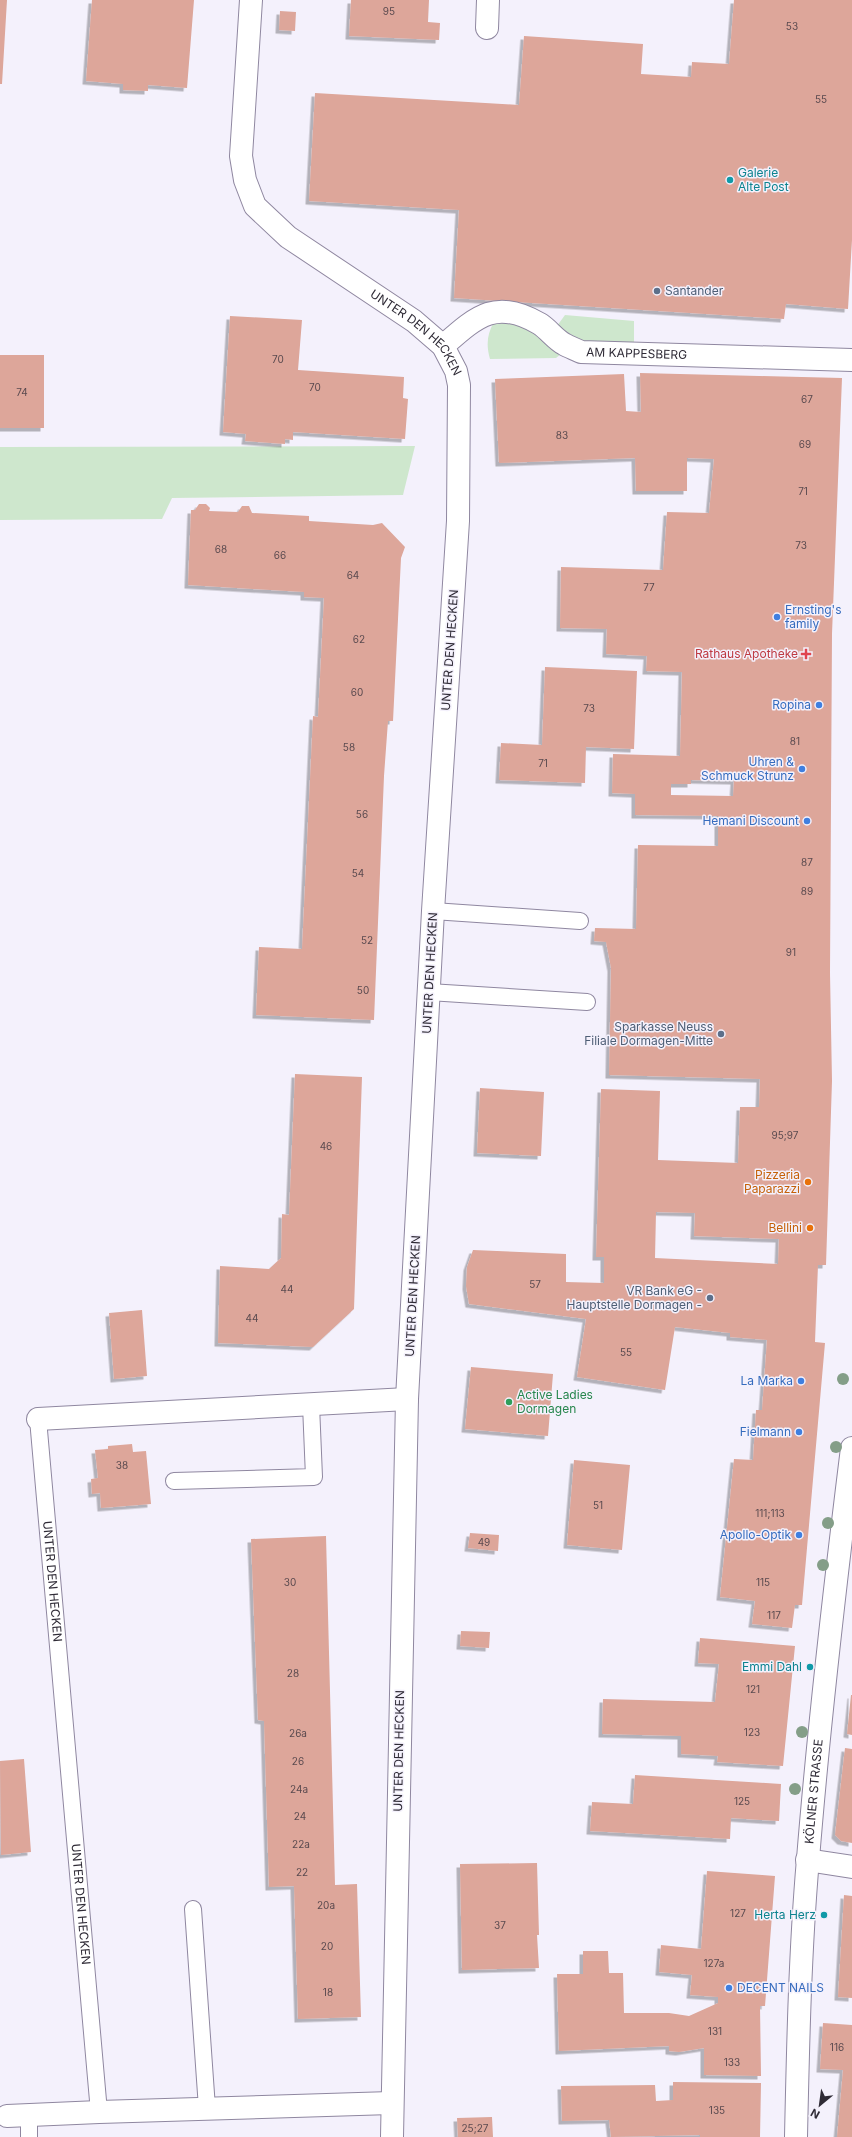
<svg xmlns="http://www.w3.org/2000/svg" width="852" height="2137" font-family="Inter,sans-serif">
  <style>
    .green { fill: #cee7cd }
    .building { fill: #dda69a; fill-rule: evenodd; filter: url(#shadow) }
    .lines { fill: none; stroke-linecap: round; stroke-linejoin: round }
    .service-casing { stroke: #8f87a0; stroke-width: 18 }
    .pedestrian-casing { stroke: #8f87a0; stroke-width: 24 }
    .minor-casing { stroke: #8f87a0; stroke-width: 24 }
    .service { stroke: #fff; stroke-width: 16 }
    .pedestrian { stroke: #fff; stroke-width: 22 }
    .minor { stroke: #fff; stroke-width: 22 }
    .tree { fill: #849e88 }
    .culture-dot { fill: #0f9aa8; stroke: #f4f1fc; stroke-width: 1.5 }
    .service-dot { fill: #5c6f8a; stroke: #f4f1fc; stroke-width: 1.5 }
    .shop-dot { fill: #3f7fe0; stroke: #f4f1fc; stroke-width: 1.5 }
    .health-dot { fill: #e0444e; stroke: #f4f1fc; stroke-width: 1.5 }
    .food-dot { fill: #e8710a; stroke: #f4f1fc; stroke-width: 1.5 }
    .leisure-dot { fill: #2e9e5b; stroke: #f4f1fc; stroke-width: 1.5 }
    .labels { text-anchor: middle; stroke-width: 3; stroke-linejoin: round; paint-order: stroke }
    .number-label { font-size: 10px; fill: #5a4a4f }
    .culture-label { font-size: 12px; fill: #0d838f; stroke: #f4f1fc; text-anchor: end }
    .service-label { font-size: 12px; fill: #4e5e75; stroke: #f4f1fc; text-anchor: end }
    .street-label { font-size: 12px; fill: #2f2b36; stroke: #f4f1fc }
    .shop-label { font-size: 12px; fill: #366cbe; stroke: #f4f1fc; text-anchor: end }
    .health-label { font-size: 12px; fill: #be3a42; stroke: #f4f1fc; text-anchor: end }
    .food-label { font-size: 12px; fill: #c56008; stroke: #f4f1fc; text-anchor: end }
    .leisure-label { font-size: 12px; fill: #27864d; stroke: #f4f1fc; text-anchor: start }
  </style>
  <defs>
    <filter id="shadow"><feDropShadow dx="-3.5" dy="3.5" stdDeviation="0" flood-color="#0004"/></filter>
  </defs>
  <rect width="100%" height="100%" fill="#f4f1fc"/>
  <path class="green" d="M565,315L634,321V342L584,344L573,340L557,326Z
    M494,322C524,321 539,337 561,354L556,358L490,359C486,345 487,334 494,322Z
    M415,446L403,495L172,498L162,519L0,520V447Z"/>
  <path class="building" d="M0,0H7L2,84H0Z
    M92,0H194L187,88L148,85V91L123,90V84L86,81Z
    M351,0H429L428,22L440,23L439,40L349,36Z
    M734,0H852V240L848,309L786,304L784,319L454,298L459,210L309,201L315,93L519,105L524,36L643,44L641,74L691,77L692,62L729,64Z
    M280,11L296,12L295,31L279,30Z
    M230,316L302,320L298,370L404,377L403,398L408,399L405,439L293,432V440L285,439V444L245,441L246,434L223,432Z
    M0,355H44V428H0Z
    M640,373L842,378L832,634L830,973L832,1081L826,1265H818L815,1342L825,1343L802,1605H795L792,1628L752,1624L755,1601L720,1597L734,1459L753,1460L756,1410H762L767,1340L730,1337V1333L675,1327L665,1390L577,1377L586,1319L469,1304L466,1286L467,1267L473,1250L566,1254V1282L604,1283V1257H596L601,1089L660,1091L658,1160L738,1163L740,1107H759L760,1079L609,1075L611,968L606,942L594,941L595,928L636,929L638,845L718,846V816L635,815V794L612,793L613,754L680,756L682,672L646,671L647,656L606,654L607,629L560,628L561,567L663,570L667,512L709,513L714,459L687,458V491H636L635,458L499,463L495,379L624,374L626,411L641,412ZM691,780L734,781L733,796L671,795V784H691ZM656,1212L695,1213L694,1236L779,1239L778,1264L655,1258Z
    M199,504H206L210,508L209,511L238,512L242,506H249L252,513L309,516V521L373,525L382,523L405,547L401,558L393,721H388L384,776L374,1020L256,1015L259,947L302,949L313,716L318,717L324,598L304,597V592L188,585L191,510H195Z
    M545,667L637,671L634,749L586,747L585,783L499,780L501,743L542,745Z
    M295,1074L362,1077L354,1309L313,1347L218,1343L220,1266L269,1269L281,1258L282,1214L289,1215Z
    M480,1088L544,1092L541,1156L477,1153Z
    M142,1310L147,1376L114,1379L109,1313Z
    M471,1367L553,1374L548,1436L465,1429Z
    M132,1444L133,1452L146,1451L151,1504L101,1508L100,1493L92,1494L91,1479L98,1478L95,1450L108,1449V1446Z
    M574,1460L630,1465L622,1550L567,1545Z
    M470,1533L499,1535L498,1551L468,1548Z
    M326,1536L335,1885L357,1884L361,2017L298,2019L294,1886L269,1887L264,1721L258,1720L251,1539Z
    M461,1631L490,1632L489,1648L460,1646Z
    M700,1638L795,1646L783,1766L717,1762L718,1756L681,1754V1736L602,1734L603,1699L715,1702L719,1664L698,1663Z
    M851,1695H852V1735L847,1734Z
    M845,1748L852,1749V1843L841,1841L835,1835Z
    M24,1759L31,1852L1,1855L0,1761Z
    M635,1775L781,1784L779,1821L731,1818L730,1839L590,1831L592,1802L633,1804Z
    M537,1863L539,1935H537L539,1968L462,1970L460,1864Z
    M707,1871L775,1876L765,2006H760L761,2076L704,2075V2048L679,2052L669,2051V2046L559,2051L557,1974H583V1951H608L609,1973H623L624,2013H669L689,2016L718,2003V1997L690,1995L692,1975L659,1972L661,1945L701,1949Z
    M844,1895L852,1896V1998L838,1997Z
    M823,2023L852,2025V2137H837L843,2070L820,2069Z
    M673,2082L761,2083L760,2137H700V2135L611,2137L609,2120L562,2121L561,2086L655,2085L656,2101L673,2100Z
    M492,2117L493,2137H458L457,2118Z"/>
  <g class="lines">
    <defs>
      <g id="service">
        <path d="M433,911L580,921"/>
        <path d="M429,992L587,1002"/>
        <path id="s1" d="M38,1419L99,2112"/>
        <path d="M174,1481L314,1477L311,1405"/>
        <path d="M193,1909L207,2108"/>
        <path d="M29,2115V2137"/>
      </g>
      <g id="pedestrian">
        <path id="s2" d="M443,346C477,316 496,298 540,324C549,330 555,339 564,344C569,347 575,349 581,352L852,360"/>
        <path d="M807,1860L852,1867"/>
        <path id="s3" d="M796,2137C798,2044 800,1951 808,1859C819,1722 835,1585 852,1448"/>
      </g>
      <g id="minor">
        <path id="s4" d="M251,0L241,156L245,180L255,206L288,237L414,321L443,346L456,371L459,385L458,521L433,911L407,1399L392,2137"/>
        <path d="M487,28L488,0"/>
        <path d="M38,1419L407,1399"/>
        <path d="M7,2116L99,2112L391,2103"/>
      </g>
    </defs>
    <use href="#service" class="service-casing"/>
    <use href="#pedestrian" class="pedestrian-casing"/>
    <use href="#minor" class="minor-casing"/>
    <use href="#service" class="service"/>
    <use href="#pedestrian" class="pedestrian"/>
    <use href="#minor" class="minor"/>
  </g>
  <g class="tree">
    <circle cx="843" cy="1379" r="6"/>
    <circle cx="836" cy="1447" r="6"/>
    <circle cx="828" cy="1523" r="6"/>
    <circle cx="823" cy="1565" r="6"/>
    <circle cx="802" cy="1732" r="6"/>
    <circle cx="795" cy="1789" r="6"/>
  </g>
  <g class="culture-dot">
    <circle cx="730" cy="180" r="4"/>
    <circle cx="810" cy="1667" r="4"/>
    <circle cx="824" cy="1915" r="4"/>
  </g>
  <g class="service-dot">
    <circle cx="657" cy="291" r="4"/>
    <circle cx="721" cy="1034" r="4"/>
    <circle cx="710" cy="1298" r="4"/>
  </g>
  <g class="shop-dot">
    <circle cx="777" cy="617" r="4"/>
    <circle cx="819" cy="705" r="4"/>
    <circle cx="802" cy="769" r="4"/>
    <circle cx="807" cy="821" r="4"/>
    <circle cx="801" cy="1381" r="4"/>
    <circle cx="799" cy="1432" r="4"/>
    <circle cx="799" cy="1535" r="4"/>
    <circle cx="729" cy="1988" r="4"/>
  </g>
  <path class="health-dot" d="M804 648h4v4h4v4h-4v4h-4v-4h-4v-4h4z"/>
  <g class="food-dot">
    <circle cx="808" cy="1182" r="4"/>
    <circle cx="810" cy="1228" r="4"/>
  </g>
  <circle class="leisure-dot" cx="509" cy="1402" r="4"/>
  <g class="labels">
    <g class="number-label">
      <text x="389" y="15">95</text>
      <text x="792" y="30">53</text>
      <text x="821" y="103">55</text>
      <text x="278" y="363">70</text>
      <text x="315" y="391">70</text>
      <text x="22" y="396">74</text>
      <text x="807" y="403">67</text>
      <text x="562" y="439">83</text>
      <text x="805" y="448">69</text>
      <text x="803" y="495">71</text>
      <text x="801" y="549">73</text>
      <text x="221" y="553">68</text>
      <text x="280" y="559">66</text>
      <text x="353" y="579">64</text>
      <text x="649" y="591">77</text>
      <text x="359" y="643">62</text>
      <text x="357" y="696">60</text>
      <text x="589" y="712">73</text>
      <text x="795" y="745">81</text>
      <text x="349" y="751">58</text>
      <text x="543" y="767">71</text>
      <text x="362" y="818">56</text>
      <text x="807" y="866">87</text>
      <text x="358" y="877">54</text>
      <text x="807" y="895">89</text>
      <text x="367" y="944">52</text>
      <text x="791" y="956">91</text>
      <text x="363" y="994">50</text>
      <text x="785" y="1139">95;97</text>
      <text x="326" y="1150">46</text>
      <text x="535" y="1288">57</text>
      <text x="287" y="1293">44</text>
      <text x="252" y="1322">44</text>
      <text x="626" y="1356">55</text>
      <text x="122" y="1469">38</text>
      <text x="598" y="1509">51</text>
      <text x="770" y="1517">111;113</text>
      <text x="484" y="1546">49</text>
      <text x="290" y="1586">30</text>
      <text x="763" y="1586">115</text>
      <text x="774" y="1619">117</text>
      <text x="293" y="1677">28</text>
      <text x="753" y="1693">121</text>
      <text x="752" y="1736">123</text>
      <text x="298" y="1737">26a</text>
      <text x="298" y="1765">26</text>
      <text x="299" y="1793">24a</text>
      <text x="742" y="1805">125</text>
      <text x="300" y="1820">24</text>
      <text x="301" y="1848">22a</text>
      <text x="302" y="1876">22</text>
      <text x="326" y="1909">20a</text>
      <text x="738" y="1917">127</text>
      <text x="500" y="1929">37</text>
      <text x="327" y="1950">20</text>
      <text x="714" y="1967">127a</text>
      <text x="328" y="1996">18</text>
      <text x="715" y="2035">131</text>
      <text x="837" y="2051">116</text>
      <text x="732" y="2066">133</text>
      <text x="717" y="2114">135</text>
      <text x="475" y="2132">25;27</text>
    </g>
    <g class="culture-label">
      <text x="738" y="177" text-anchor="start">Galerie<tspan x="738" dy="14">Alte Post</tspan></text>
      <text x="802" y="1671">Emmi Dahl</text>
      <text x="816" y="1919">Herta Herz</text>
    </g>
    <g class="service-label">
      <text x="665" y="295" text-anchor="start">Santander</text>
      <text x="713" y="1031">Sparkasse Neuss<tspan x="713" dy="14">Filiale Dormagen-Mitte</tspan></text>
      <text x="702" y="1295">VR Bank eG -<tspan x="702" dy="14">Hauptstelle Dormagen -</tspan></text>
    </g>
    <g class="street-label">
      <text dy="4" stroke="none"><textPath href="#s4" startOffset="415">UNTER DEN HECKEN</textPath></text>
      <text dy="4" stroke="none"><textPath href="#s2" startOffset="216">AM KAPPESBERG</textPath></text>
      <text transform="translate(450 650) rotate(-86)" y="4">UNTER DEN HECKEN</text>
      <text transform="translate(430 973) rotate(-87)" y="4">UNTER DEN HECKEN</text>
      <text transform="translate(413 1296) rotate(-87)" y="4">UNTER DEN HECKEN</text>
      <text dy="4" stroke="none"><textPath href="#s1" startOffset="163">UNTER DEN HECKEN</textPath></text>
      <text transform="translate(399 1751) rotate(-89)" y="4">UNTER DEN HECKEN</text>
      <text dy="4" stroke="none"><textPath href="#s3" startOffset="346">KÖLNER STRASSE</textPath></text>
      <text dy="4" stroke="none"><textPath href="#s1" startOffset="487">UNTER DEN HECKEN</textPath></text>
    </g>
    <g class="shop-label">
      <text x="785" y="614" text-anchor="start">Ernsting's<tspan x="785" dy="14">family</tspan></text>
      <text x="811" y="709">Ropina</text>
      <text x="794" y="766">Uhren &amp;<tspan x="794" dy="14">Schmuck Strunz</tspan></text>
      <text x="799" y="825">Hemani Discount</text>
      <text x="793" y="1385">La Marka</text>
      <text x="791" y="1436">Fielmann</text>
      <text x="791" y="1539">Apollo-Optik</text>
      <text x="737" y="1992" text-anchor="start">DECENT NAILS</text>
    </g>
    <g class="health-label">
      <text x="798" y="658">Rathaus Apotheke</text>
    </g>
    <g class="food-label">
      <text x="800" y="1179">Pizzeria<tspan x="800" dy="14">Paparazzi</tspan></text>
      <text x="802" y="1232">Bellini</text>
    </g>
    <g class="leisure-label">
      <text x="517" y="1399">Active Ladies<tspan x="517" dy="14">Dormagen</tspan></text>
    </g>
  </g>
  <g transform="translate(820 2105) rotate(209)" stroke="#f4f1fc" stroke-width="3" paint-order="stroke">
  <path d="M0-3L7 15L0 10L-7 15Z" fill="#2f2b36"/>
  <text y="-6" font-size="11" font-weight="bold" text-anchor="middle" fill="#2f2b36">N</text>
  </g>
</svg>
